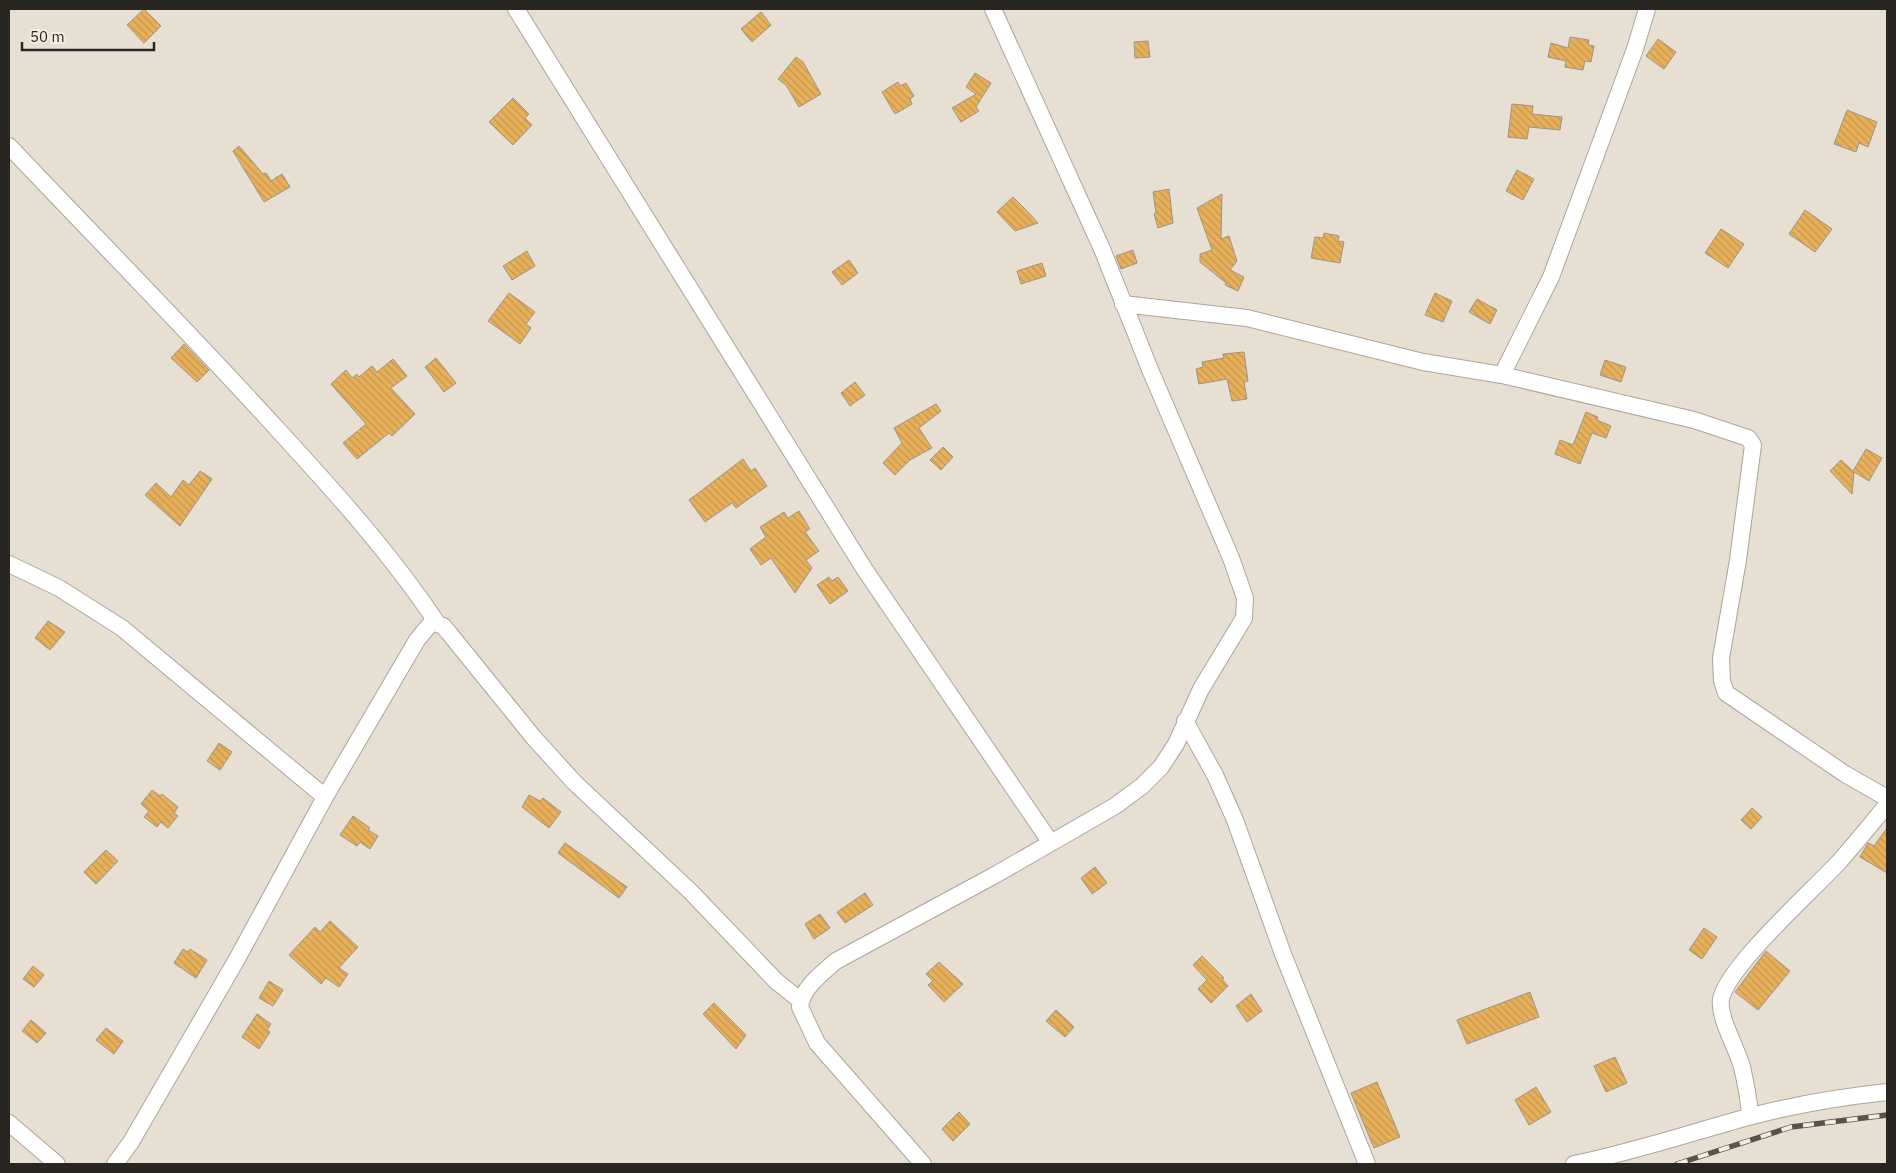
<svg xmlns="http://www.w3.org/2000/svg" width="1896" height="1173" font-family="'IBM Plex Sans',sans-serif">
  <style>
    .building { fill: url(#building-back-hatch); stroke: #9c9489 }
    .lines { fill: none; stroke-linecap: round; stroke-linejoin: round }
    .minor-casing { stroke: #aca499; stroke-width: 18 }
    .minor { stroke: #fff; stroke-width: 16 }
    .rail-casing { stroke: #58534d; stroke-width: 5.5 }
    .rail { stroke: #f5ece0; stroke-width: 4; stroke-dasharray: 11; stroke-linecap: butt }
  </style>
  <defs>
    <pattern id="building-back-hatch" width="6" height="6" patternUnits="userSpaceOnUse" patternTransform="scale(1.25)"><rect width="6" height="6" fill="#e7b05a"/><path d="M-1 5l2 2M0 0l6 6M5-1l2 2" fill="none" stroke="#c6974e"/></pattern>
  </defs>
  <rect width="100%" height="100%" fill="#e8dfd3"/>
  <path class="building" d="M144,9L161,26L144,43L127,25Z
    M761,12L771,25L752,42L741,29Z
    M1570,37L1589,40L1588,45L1594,46L1591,62L1585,61L1583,70L1565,67L1566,61L1548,57L1551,43L1568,48Z
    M1658,39L1676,52L1664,69L1646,56Z
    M1148,41L1150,57L1135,58L1134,42Z
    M796,57L803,62L821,94L799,107L786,85L778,79Z
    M975,73L991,83L976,107L979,111L961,122L952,108L976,94L966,87Z
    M898,82L900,86L906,83L914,96L910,99L912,104L895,114L882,92Z
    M513,98L529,114L525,118L532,125L513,145L489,122Z
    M1512,104L1533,106L1532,114L1562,117L1560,130L1529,127L1527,139L1508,137Z
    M1847,110L1877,122L1868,147L1859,143L1856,152L1834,144Z
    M239,146L263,174L266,173L271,181L282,174L290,187L264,202L233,151Z
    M1517,170L1534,179L1523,200L1506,191Z
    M1169,189L1173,223L1158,228L1154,214L1156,213L1153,192Z
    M1222,194L1221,239L1229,236L1237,261L1230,270L1244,277L1238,291L1225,285L1226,283L1200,262V254L1212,250L1197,208Z
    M1013,197L1028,212L1038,223L1015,231L997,212Z
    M1805,210L1832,229L1815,252L1789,234Z
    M1721,229L1744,244L1728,268L1705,253Z
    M1324,233L1339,236L1338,241L1344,242L1340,263L1311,258L1315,237L1323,238Z
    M1133,250L1137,263L1121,269L1116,256Z
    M527,251L535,266L512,280L503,266Z
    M849,260L858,273L842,285L832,272Z
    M1042,263L1046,276L1021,284L1017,271Z
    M509,293L535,312L526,324L531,328L520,344L488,321Z
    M1435,293L1452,301L1443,322L1425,315Z
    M1477,299L1497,310L1490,324L1469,312Z
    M184,344L209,370L197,382L171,358Z
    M1244,352L1248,381L1244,382L1247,399L1232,401L1227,379L1199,384L1196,369L1203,367L1202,362L1224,358L1223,354Z
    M436,358L456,383L444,392L425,367Z
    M393,359L407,376L391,388L415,414L392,436L389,433L357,459L343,443L366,424L331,384L346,370L352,378L357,374L359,377L372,366L377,372Z
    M1605,360L1626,367L1621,382L1600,375Z
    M855,382L865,395L850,406L841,393Z
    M936,404L941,411L919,428L932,448L910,460L895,475L883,463L902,443L894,428Z
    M1586,412L1598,417L1597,420L1611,426L1606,438L1592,433L1580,464L1555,454L1560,440L1573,445Z
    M943,447L953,457L941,470L930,460Z
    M1866,449L1882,458L1869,481L1854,472L1852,494L1830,471L1841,460L1853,471Z
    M743,459L751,471L755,468L767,486L736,508L732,503L705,522L689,500Z
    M200,471L212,479L180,526L145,495L156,483L171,497L183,480L189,485Z
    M799,511L810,529L805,532L819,551L806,560L812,568L795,593L771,558L761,565L750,549L766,537L760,527L784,512L788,518Z
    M829,577L832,581L838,577L848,591L830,604L817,585Z
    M48,621L65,632L50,650L35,638Z
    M219,743L232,752L220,770L207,761Z
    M152,790L160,796L162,794L178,807L174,813L178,816L168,828L161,822L157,827L144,817L149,811L141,804Z
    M529,795L540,801L543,798L561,812L549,828L522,807Z
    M1752,808L1762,817L1751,829L1741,820Z
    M353,816L370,828L368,830L378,836L370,849L360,842L357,846L340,835Z
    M1887,828V873L1860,857L1868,843L1874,846Z
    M565,843L627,887L619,898L558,853Z
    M106,850L118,861L96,884L84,872Z
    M1095,867L1107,883L1092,894L1081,878Z
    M865,893L873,905L845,923L837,912Z
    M820,914L830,928L814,939L805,924Z
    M330,921L358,947L339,968L348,974L339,987L326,978L321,984L289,955L315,927L320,932Z
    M1704,928L1717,937L1702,959L1689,950Z
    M183,949L188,952L190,949L207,960L196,978L174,963Z
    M1766,951L1790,971L1758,1010L1735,992Z
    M1202,956L1224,978L1222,979L1228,986L1211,1003L1198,989L1207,980L1193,965Z
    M939,962L963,984L944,1002L928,985L933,981L926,974Z
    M33,966L44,975L34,987L23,979Z
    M269,981L283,990L273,1006L259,998Z
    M1530,992L1539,1017L1467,1044L1457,1020Z
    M1251,994L1262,1011L1247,1022L1236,1006Z
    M714,1003L746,1035L736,1049L703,1014Z
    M1056,1010L1074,1027L1065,1037L1046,1021Z
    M257,1014L271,1024L267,1030L270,1032L259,1049L242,1037Z
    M31,1020L46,1033L37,1043L22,1031Z
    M106,1028L123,1041L114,1054L96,1040Z
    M1615,1057L1627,1083L1606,1092L1594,1066Z
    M1377,1082L1400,1137L1374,1148L1351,1093Z
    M1536,1087L1551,1112L1529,1125L1515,1100Z
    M959,1112L970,1124L953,1141L942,1129Z"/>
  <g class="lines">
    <defs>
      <path id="minor" d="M516,9L865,570L1051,843
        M9,146C99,241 191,334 279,431C335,492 391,554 437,623
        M1123,304L1247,318L1423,362L1502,375L1694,420L1748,438L1753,445L1738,560L1721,658L1722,681L1726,693L1845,774L1887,798
        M1502,375L1551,277L1635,49L1647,9
        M9,564L59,588L122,628L325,797L237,959L131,1142L115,1164
        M1185,721L1215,775L1235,820L1283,954L1367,1164
        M325,797L417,640L432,622L443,626L449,633L534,738L574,782L691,892L776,981L801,1001
        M1750,1116C1749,1100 1746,1084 1742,1067C1737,1048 1718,1017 1721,999C1728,966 1812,891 1838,863C1855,844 1871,824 1887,805
        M9,1123L57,1164
        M923,1164L817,1043L800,1007C802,988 822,973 836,961L995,875L1115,806L1142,786L1161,767L1176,744L1201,689L1244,618L1245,598L1231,558L1151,372L1102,249L993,9
        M1574,1164C1633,1152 1690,1133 1748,1117C1793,1105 1841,1097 1887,1092"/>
    </defs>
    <use href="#minor" class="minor-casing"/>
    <use href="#minor" class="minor"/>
    <defs>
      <path id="rail" d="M1677,1164L1791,1127L1887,1115"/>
    </defs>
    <use href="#rail" class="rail-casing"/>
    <use href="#rail" class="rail"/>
  </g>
  <rect width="1896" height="1173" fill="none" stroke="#292621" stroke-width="20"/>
  <path d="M22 42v8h132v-8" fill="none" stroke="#292621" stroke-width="2.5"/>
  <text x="30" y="42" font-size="15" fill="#292621" stroke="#f5ece0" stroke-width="4" paint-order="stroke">50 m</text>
</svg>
